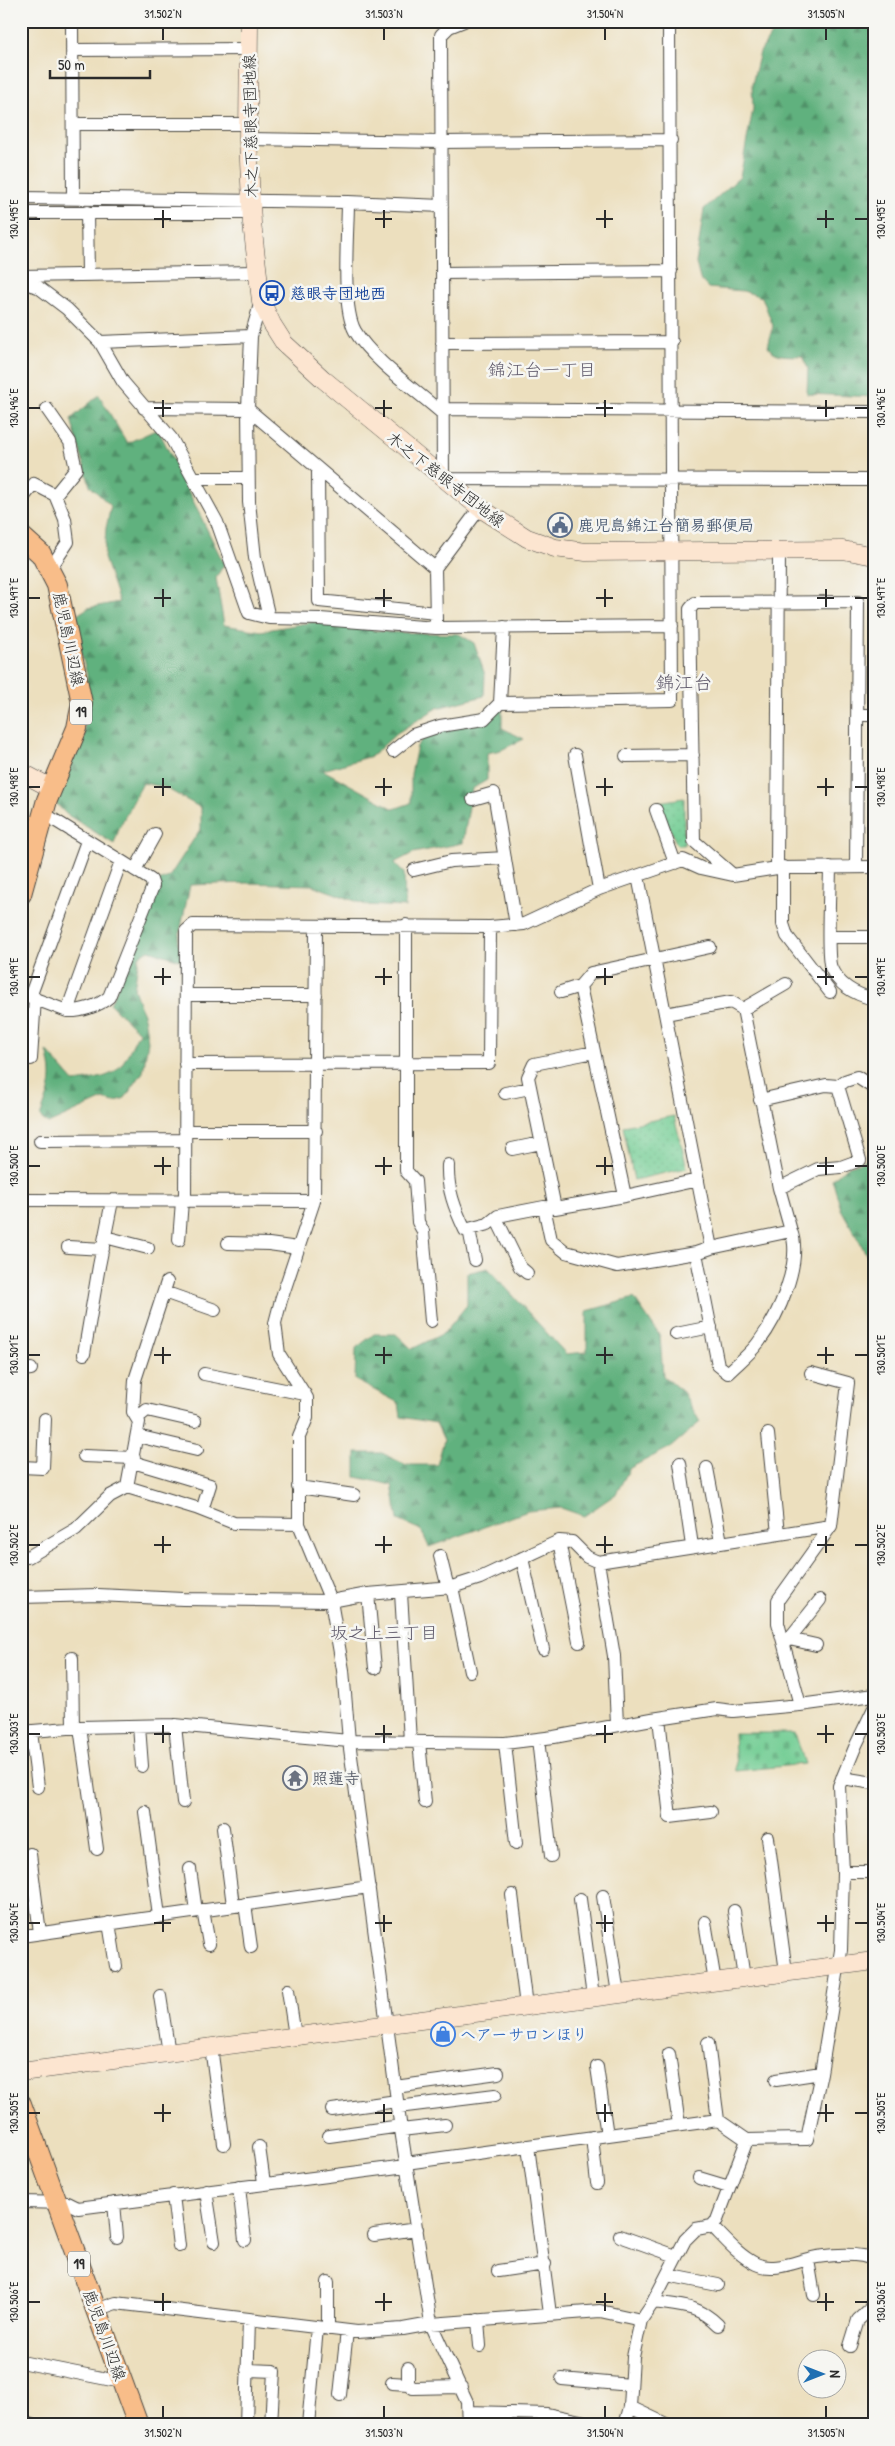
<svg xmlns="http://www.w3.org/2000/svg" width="895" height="2446" font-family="'Patrick Hand','Klee One',sans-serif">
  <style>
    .forest { fill: url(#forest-firs); stroke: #466e54 }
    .cemetery { fill: url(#cemetery-stones); stroke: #507c60 }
    .park { fill: url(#park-dots); stroke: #507c60 }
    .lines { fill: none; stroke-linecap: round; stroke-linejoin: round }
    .street-casing { stroke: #484641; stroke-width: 14 }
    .secondary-casing { stroke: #484641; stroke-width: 19 }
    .primary-casing { stroke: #484641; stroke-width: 22 }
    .street { stroke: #fff; stroke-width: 12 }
    .secondary { stroke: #fce5d0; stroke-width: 18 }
    .primary { stroke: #f8bd89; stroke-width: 20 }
    .ticks { fill: none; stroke: #2b2b2b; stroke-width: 2 }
    .labels { text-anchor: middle; stroke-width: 5; stroke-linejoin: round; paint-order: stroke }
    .shield { fill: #f6f6f2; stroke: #686867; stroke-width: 1 }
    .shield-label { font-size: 15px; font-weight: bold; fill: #2b2b2b }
    .street-label { font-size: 16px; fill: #2b2b2b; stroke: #f6f6f2 }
    .transit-label { font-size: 16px; font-weight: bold; fill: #164399; stroke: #f6f6f2; text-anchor: start }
    .service-label { font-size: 16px; font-weight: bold; fill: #4e5e75; stroke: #f6f6f2; text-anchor: start }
    .worship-label { font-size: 16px; font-weight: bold; fill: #5b616d; stroke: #f6f6f2; text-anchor: start }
    .shop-label { font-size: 16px; font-weight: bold; fill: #366cbe; stroke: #f6f6f2; text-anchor: start }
    .neighbourhood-label { font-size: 18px; fill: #625c6d; stroke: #f6f6f2 }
    .quarter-label { font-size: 19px; fill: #625c6d; stroke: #f6f6f2 }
    .neatline { fill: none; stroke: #2b2b2b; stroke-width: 2 }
    .ticks-label { font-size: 12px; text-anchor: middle; fill: #2b2b2b }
  </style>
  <defs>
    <pattern id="forest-firs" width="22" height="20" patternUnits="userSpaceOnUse" patternTransform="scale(1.25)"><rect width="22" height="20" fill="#60b17e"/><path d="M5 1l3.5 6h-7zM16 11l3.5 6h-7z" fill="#4f9067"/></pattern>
    <pattern id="cemetery-stones" width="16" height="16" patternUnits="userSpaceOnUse" patternTransform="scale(1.25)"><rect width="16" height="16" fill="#75ce95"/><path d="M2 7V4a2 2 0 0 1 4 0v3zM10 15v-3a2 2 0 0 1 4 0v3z" fill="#65b181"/></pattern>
    <pattern id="park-dots" width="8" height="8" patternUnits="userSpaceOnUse" patternTransform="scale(1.25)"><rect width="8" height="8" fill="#75ce95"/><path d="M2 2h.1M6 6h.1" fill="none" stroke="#65b181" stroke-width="1.8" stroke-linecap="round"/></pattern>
  </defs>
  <rect width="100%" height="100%" fill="#f6f6f2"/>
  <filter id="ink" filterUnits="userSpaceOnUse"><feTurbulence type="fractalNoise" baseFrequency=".02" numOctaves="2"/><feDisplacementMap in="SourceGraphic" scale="10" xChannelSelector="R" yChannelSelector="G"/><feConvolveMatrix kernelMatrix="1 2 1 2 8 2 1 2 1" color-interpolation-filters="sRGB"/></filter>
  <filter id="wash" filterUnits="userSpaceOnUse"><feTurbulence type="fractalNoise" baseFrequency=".0096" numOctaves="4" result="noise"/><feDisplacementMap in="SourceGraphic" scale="20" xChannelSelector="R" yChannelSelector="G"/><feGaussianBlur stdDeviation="1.12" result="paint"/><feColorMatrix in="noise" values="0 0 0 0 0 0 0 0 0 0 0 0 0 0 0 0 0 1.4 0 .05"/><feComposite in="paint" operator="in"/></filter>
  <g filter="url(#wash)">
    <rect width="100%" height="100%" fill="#ecdfbe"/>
    <path class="forest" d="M780,21H874V397L807,394L808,368L802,356C789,355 777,358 768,347L773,326L762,297L743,291L708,288L700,279L696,263L704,209L740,177L753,109L752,84L760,52Z
      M99,395L127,443L158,429L224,564L216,578L224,625L261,631L312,622L387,632L459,634L474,643L485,675L484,696L437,708L397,733L372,756L323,770L394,809L411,803V774L417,746L432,728L484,723L502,705V728L524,739L501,750L487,753V780L472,789L463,843L413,853L394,863L404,872L405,907L366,905L312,885L247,883L190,885L178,942L186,962L149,950L139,956L134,989L144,1017L148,1041L143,1072L125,1098L114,1102L103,1099L48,1124L40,1117C50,1089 55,1081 47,1051L74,1082C121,1076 118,1073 139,1032L110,1004L133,952L156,882L169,877L201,828V808L164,787L143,783L120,826L114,844L66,814L55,802L63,779L84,737L87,675L72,618L88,608L119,602L104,558L106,528L111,506L90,486L71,419Z
      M874,1158V1273L864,1250L841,1209L832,1179L849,1166Z
      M488,1268L566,1354L587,1352V1311L634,1298L660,1336L663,1376L683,1392L700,1422L671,1447L630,1468L616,1494L584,1516L561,1508L528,1511L429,1547L421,1530L398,1520L392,1485L356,1477V1453H382L406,1465H437L444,1440L436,1423L401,1417L399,1403L355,1380L356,1348L374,1334H396L412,1349L444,1333L467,1305V1273Z"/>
    <path class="cemetery" d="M734,1733H795L805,1764L736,1771Z"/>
    <path class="park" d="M684,798V845H677L658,802Z
      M674,1116L687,1168L634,1180L623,1126Z"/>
  </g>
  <g filter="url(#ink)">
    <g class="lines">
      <defs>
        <path id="street" d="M72,21L73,197
          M464,21L449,27L441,35L443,479L874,480
          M72,50L249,49
          M73,124H249
          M248,139L442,142L671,140
          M21,198L348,202L442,206
          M348,202C348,232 341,306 355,331C372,360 417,391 443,414
          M87,212L88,273
          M21,213H251
          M442,273L671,271
          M21,276L256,272
          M21,282L38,287L67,309L100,342L123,382L171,438L217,522L249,613L269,618L320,619L436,628L672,626
          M261,301L251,336L248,409L249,502L255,558L269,618
          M100,342L251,336
          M442,343L672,342
          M144,408L248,409L435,568
          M47,409L70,442L76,469L55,495
          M442,409L874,412
          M318,469L319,601L436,613
          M193,478H248
          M21,500L34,484L55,495L65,519L68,542L50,569
          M436,621L435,568L480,508
          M504,627L500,703L672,700L669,21
          M858,715H874
          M393,751L413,735L440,726L484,719L500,703
          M575,755L599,889
          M626,756L693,755
          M473,799L494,793L516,925
          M656,810L675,863
          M43,813L121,861L67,1011L30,997L87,841
          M783,867V924L787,936L830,992
          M830,867C830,885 826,956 831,968C839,986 857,995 874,999
          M777,868L779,551
          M135,870L155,834
          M414,870L451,861L505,858
          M733,875L694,841L690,609L695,603L858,602L856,867
          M638,876L711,1248
          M406,925V1171L415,1181L418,1222L423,1231L431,1321
          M316,926L314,1201L281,1300L275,1323L279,1354L307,1398V1418L299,1437V1524L331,1601L343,1670L349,1741L401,2130L431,2324L467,2402L468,2425
          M830,937H874
          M561,992L580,986
          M186,995H316
          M743,1009L786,984
          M67,1011C80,1012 99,1006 109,997L153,886L151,880L121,861
          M31,1059L35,998
          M185,1064L489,1063L490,927
          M505,1093L530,1088
          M760,1100L826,1085L838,1086L845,1081L857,1077L874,1088
          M185,1131H316
          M40,1141L185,1140
          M512,1149L541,1143
          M448,1165C447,1189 455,1209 465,1230L488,1224L498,1216L544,1207L555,1208L625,1196L698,1180
          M779,1188L818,1169L841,1167L860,1160L838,1086
          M625,1196L580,986L591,973L710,947
          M21,1200L314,1201
          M185,1201L186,931L193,925L490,927L524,924L599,889L683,860L701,868L733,875L777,868L874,867
          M544,1207L551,1240L566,1252L617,1266L696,1253L711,1248L791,1231L779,1188L743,1009L731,1002L665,1014
          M555,1208L528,1077L534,1064L594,1052
          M496,1218L520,1267L527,1273
          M469,1229L475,1260
          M105,1237L148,1248
          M179,1240L182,1201
          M228,1243L269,1244L298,1248
          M68,1247L103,1249
          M696,1253L718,1365L728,1373C738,1363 750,1354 758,1343C778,1317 803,1262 791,1231
          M164,1292L215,1310
          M676,1334L711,1327
          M84,1354L99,1266L112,1201
          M21,1370L31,1369
          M204,1374L305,1394
          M137,1418L147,1410L195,1421
          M768,1434L778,1534
          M137,1436L197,1450
          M84,1456L134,1458
          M133,1462L210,1485L202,1510
          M680,1463L692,1546
          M21,1467L43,1468L45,1419
          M707,1468L721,1542
          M127,1487L196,1508L234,1523L299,1524
          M298,1487L354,1495
          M559,1541L579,1642
          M440,1556L448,1588
          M21,1557H28L76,1529L110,1496L127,1487L139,1422L133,1412L135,1380L167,1282
          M522,1558L543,1649
          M598,1562L614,1656L617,1725
          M452,1587L470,1671
          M401,1593L410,1741
          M368,1594L375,1668
          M21,1597L98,1595L183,1599L331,1601L368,1594L452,1587L480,1578L559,1541L572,1542L587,1557L598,1562L831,1526
          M789,1639L816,1645
          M784,1645L820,1600
          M72,1658L73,1728
          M800,1705L778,1623V1600L831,1526L848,1383L811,1373
          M659,1718L670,1817L711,1812
          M175,1725L183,1802
          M139,1726L142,1766
          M80,1727L97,1849
          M21,1732L80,1727L175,1725L349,1741L505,1743L554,1737L652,1719L717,1709L733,1711L800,1705L874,1695
          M31,1732L38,1787
          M538,1739L551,1856
          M419,1742L425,1802
          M505,1743L516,1843
          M842,1778L874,1783
          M145,1812L159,1916
          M223,1828L233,1905
          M768,1838L786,1972
          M30,1854L40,1933
          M190,1869L196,1911
          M843,1872H874
          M512,1895L526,2006
          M603,1896L618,1994
          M580,1899L593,1997
          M245,1904L251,1947
          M203,1910L209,1944
          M734,1911L744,1978
          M705,1922L715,1982
          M109,1923L116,1966
          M21,1936L369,1887
          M288,1990L295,2036
          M160,1996L169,2053
          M708,2043L718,2120
          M211,2047L224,2144
          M669,2054L679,2125
          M597,2067L607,2135
          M776,2080L821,2073
          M395,2087L498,2073
          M398,2107L495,2095
          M332,2110L397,2101
          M401,2130L445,2125
          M329,2136L401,2126
          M592,2137L597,2183
          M528,2146L718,2120L747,2140
          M259,2147L264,2183
          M406,2163L528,2146L550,2314
          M699,2178L729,2187
          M239,2187L245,2240
          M206,2191L214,2242
          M173,2195L179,2246
          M21,2202L68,2203L78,2208L406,2166
          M114,2203L117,2237
          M712,2226C725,2239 739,2256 756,2264C775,2273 798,2260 817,2257C832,2255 860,2252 874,2260
          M374,2235L417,2229
          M620,2236L676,2256
          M808,2260L814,2295
          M498,2271L545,2264
          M667,2275L718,2285
          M328,2282V2329
          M654,2302C681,2306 698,2305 718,2325
          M96,2310L116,2303L357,2332L403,2329L431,2324L600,2311L641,2320
          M478,2320L480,2346
          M850,2346L858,2320L870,2309L874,2295
          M21,2362L122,2382
          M247,2370L274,2371L271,2425
          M562,2379L631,2385
          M392,2383L408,2384L413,2388L461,2387
          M408,2384V2368
          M340,2395L347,2331
          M630,2407L668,2425
          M469,2412L547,2414L600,2425
          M21,2422L33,2425
          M246,2425L249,2319
          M308,2425L317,2328
          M625,2425L630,2407L633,2357L641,2320L652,2304L685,2240L696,2229L712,2226L717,2220L747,2140L807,2139L821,2073L841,1950L843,1872L839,1786L856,1745L874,1708"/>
        <path id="secondary" d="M249,21L248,139L252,223L261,301L272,324L284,343L323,379L480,508L527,538L555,548L586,552L843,550L874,556
          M21,772L51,788
          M21,2072L874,1961"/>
        <path id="primary" d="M21,536L41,554L57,585L82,703L77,728L47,800L21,894
          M21,2104L138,2425"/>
      </defs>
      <use href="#street" class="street-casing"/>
      <use href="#secondary" class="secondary-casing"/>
      <use href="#primary" class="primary-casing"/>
      <use href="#street" class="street"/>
      <use href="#secondary" class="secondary"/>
      <use href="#primary" class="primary"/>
    </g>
  </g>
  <path class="ticks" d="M163,28V40M384,28V40M605,28V40M826,28V40M163,210V228M384,210V228M605,210V228M826,210V228M28,219H40M154,219H171M375,219H392M596,219H613M817,219H834M855,219H868M163,400V417M384,400V417M605,400V417M826,400V417M28,408H40M154,408H171M375,408H392M596,408H613M817,408H834M855,408H868M163,589V607M384,589V607M605,589V607M826,589V607M28,598H40M154,598H171M375,598H392M596,598H613M817,598H834M855,598H868M163,778V796M384,778V796M605,778V796M826,778V796M28,787H40M154,787H171M375,787H392M596,787H613M817,787H834M855,787H868M163,968V985M384,968V985M605,968V985M826,968V985M28,977H40M154,977H171M375,977H392M596,977H613M817,977H834M855,977H868M163,1157V1175M384,1157V1175M605,1157V1175M826,1157V1175M28,1166H40M154,1166H171M375,1166H392M596,1166H613M817,1166H834M855,1166H868M163,1347V1364M384,1347V1364M605,1347V1364M826,1347V1364M28,1355H40M154,1355H171M375,1355H392M596,1355H613M817,1355H834M855,1355H868M163,1536V1553M384,1536V1553M605,1536V1553M826,1536V1553M28,1545H40M154,1545H171M375,1545H392M596,1545H613M817,1545H834M855,1545H868M163,1725V1743M384,1725V1743M605,1725V1743M826,1725V1743M28,1734H40M154,1734H171M375,1734H392M596,1734H613M817,1734H834M855,1734H868M163,1915V1932M384,1915V1932M605,1915V1932M826,1915V1932M28,1923H40M154,1923H171M375,1923H392M596,1923H613M817,1923H834M855,1923H868M163,2104V2122M384,2104V2122M605,2104V2122M826,2104V2122M28,2113H40M154,2113H171M375,2113H392M596,2113H613M817,2113H834M855,2113H868M163,2293V2311M384,2293V2311M605,2293V2311M826,2293V2311M28,2302H40M154,2302H171M375,2302H392M596,2302H613M817,2302H834M855,2302H868M163,2406V2418M384,2406V2418M605,2406V2418M826,2406V2418"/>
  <defs>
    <symbol id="bus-ring" viewBox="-11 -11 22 22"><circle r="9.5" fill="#f6f6f2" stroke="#1a4fb4" stroke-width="1.5"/><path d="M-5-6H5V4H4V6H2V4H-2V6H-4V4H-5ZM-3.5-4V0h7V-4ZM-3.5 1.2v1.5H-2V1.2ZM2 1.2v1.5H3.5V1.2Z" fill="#1a4fb4"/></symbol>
    <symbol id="civic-ring" viewBox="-11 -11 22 22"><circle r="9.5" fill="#f6f6f2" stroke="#5c6f8a" stroke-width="1.5"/><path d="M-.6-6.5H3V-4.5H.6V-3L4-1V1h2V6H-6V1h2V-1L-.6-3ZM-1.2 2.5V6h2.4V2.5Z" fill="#5c6f8a"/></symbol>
    <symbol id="temple-ring" viewBox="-11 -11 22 22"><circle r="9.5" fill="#f6f6f2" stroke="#6b7280" stroke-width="1.5"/><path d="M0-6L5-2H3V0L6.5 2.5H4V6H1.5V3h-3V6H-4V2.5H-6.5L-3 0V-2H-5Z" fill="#6b7280"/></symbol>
    <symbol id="shop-ring" viewBox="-11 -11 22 22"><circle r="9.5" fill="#f6f6f2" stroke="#3f7fe0" stroke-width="1.5"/><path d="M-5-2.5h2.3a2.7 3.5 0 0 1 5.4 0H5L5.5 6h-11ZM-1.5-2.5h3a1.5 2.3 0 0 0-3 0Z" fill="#3f7fe0"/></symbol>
  </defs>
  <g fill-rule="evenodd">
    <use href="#bus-ring" x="258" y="279" width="28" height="28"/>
    <use href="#civic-ring" x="546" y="511" width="28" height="28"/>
    <use href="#temple-ring" x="281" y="1764" width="28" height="28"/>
    <use href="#shop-ring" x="429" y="2020" width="28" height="28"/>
  </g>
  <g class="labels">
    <g class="shield">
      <rect x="70" y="699.5" width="22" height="25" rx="4"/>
      <rect x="68" y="2251.5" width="22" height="25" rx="4"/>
    </g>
    <g class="shield-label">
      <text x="81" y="717">19</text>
      <text x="79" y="2269">19</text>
    </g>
    <g class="street-label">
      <text transform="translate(250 126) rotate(-91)" y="6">木之下慈眼寺団地線</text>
      <text transform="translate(446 479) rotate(38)" y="6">木之下慈眼寺団地線</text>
      <text transform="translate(69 639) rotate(78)" y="6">鹿児島川辺線</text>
      <text transform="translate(105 2335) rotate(70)" y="6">鹿児島川辺線</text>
    </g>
    <g class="transit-label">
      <text x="290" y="299">慈眼寺団地西</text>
    </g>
    <g class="service-label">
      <text x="578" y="531">鹿児島錦江台簡易郵便局</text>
    </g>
    <g class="worship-label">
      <text x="312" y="1784">照蓮寺</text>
    </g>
    <g class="shop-label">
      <text x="460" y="2040">ヘアーサロンほり</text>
    </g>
    <g class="neighbourhood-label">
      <text x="542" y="376">錦江台一丁目</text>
      <text x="384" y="1639">坂之上三丁目</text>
    </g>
    <g class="quarter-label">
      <text x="684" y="689">錦江台</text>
    </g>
  </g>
  <rect width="895" height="2446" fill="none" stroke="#f6f6f2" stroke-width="55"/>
  <g transform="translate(822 2374) rotate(90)"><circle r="24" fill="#f6f6f2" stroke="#a5a5a2"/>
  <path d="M0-4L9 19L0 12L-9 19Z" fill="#1f6fb2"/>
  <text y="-8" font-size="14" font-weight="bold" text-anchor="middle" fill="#2b2b2b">N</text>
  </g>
  <path d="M50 70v8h100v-8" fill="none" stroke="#2b2b2b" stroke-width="2.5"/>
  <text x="58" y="70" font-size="15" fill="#2b2b2b" stroke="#f6f6f2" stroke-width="4" paint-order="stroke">50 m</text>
  <rect x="28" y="28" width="840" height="2390" class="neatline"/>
  <g class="ticks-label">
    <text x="163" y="18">31.502°N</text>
    <text x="384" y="18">31.503°N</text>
    <text x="605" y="18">31.504°N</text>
    <text x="826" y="18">31.505°N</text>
    <text transform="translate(881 219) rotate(-90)" y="4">130.495°E</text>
    <text transform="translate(14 219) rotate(-90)" y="4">130.495°E</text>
    <text transform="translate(881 408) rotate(-90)" y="4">130.496°E</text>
    <text transform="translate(14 408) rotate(-90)" y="4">130.496°E</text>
    <text transform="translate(881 598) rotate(-90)" y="4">130.497°E</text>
    <text transform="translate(14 598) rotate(-90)" y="4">130.497°E</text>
    <text transform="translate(14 787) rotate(-90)" y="4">130.498°E</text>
    <text transform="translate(881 787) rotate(-90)" y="4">130.498°E</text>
    <text transform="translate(14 977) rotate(-90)" y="4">130.499°E</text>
    <text transform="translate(881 977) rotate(-90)" y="4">130.499°E</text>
    <text transform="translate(881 1166) rotate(-90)" y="4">130.500°E</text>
    <text transform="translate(14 1166) rotate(-90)" y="4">130.500°E</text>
    <text transform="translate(881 1355) rotate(-90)" y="4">130.501°E</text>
    <text transform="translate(14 1355) rotate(-90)" y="4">130.501°E</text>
    <text transform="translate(881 1545) rotate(-90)" y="4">130.502°E</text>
    <text transform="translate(14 1545) rotate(-90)" y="4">130.502°E</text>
    <text transform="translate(881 1734) rotate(-90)" y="4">130.503°E</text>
    <text transform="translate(14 1734) rotate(-90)" y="4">130.503°E</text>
    <text transform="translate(881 1923) rotate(-90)" y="4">130.504°E</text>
    <text transform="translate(14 1923) rotate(-90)" y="4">130.504°E</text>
    <text transform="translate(881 2113) rotate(-90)" y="4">130.505°E</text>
    <text transform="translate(14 2113) rotate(-90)" y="4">130.505°E</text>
    <text transform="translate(881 2302) rotate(-90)" y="4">130.506°E</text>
    <text transform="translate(14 2302) rotate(-90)" y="4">130.506°E</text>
    <text x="163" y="2437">31.502°N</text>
    <text x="384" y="2437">31.503°N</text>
    <text x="605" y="2437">31.504°N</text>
    <text x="826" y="2437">31.505°N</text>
  </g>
</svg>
